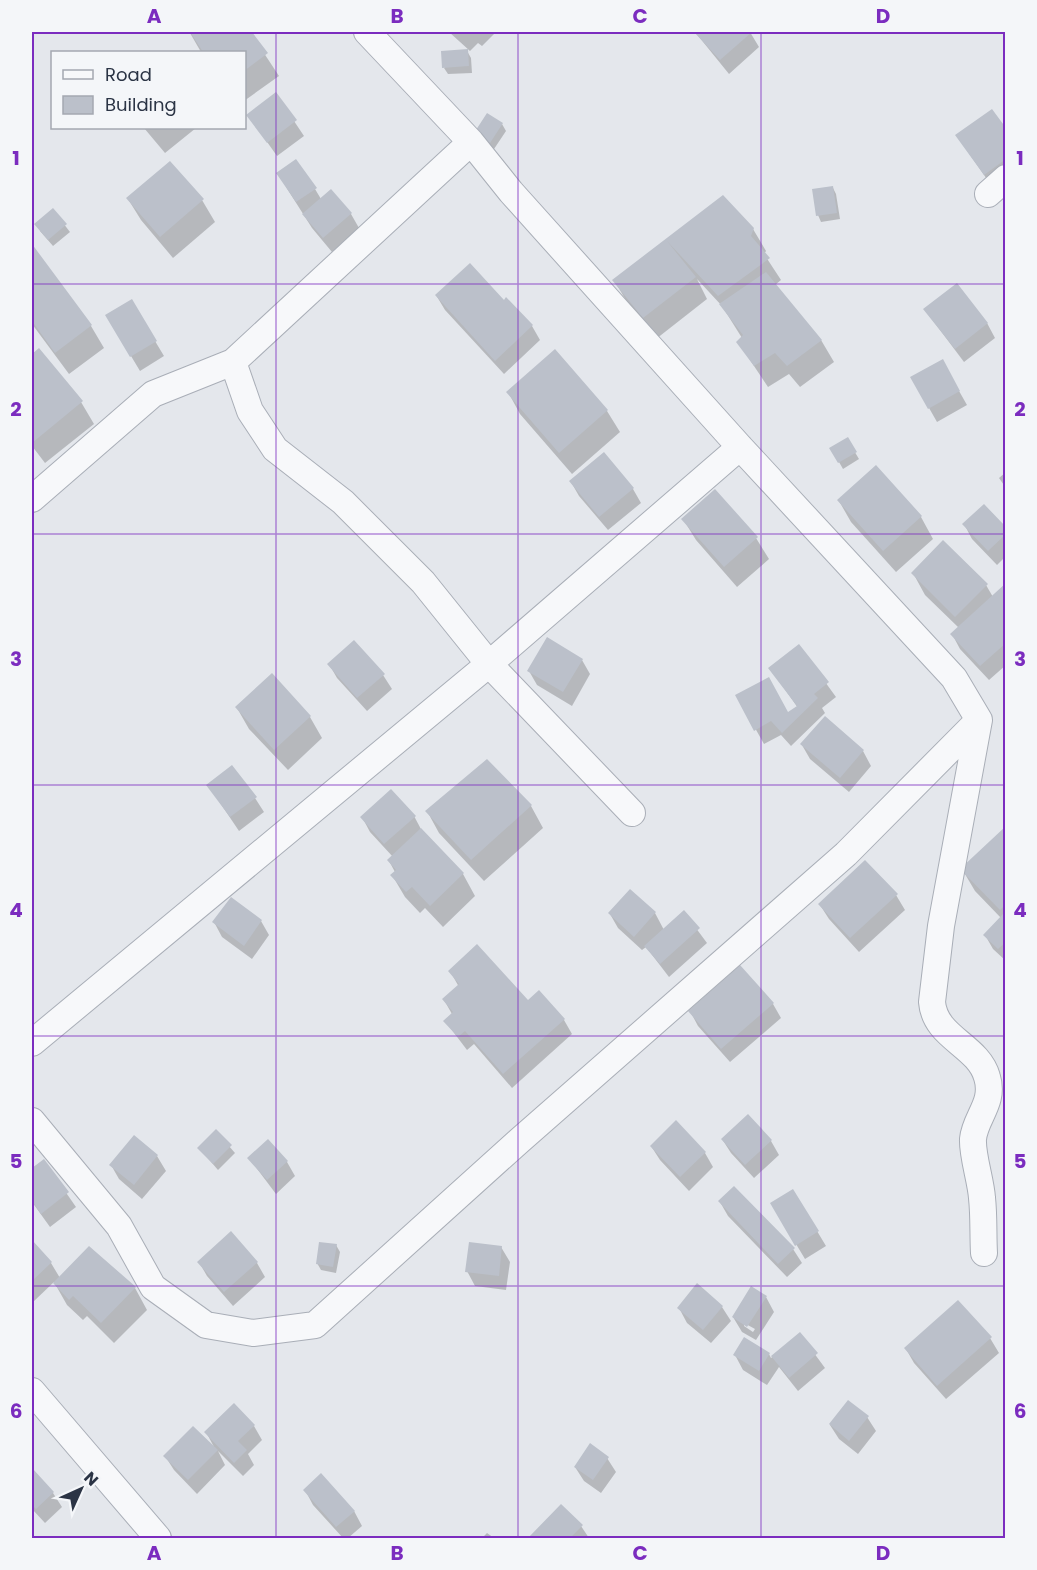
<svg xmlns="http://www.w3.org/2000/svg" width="1037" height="1570" font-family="Poppins,sans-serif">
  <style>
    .shadow { fill: #0003; fill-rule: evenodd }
    .building { fill: #bbc0ca }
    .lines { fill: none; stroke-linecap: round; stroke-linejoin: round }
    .minor-casing { stroke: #a9aeb7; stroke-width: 28 }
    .minor { stroke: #f7f8fa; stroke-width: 26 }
    .grid { fill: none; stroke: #7b2cbf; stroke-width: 1.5; stroke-opacity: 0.55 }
    .neatline { fill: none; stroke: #7b2cbf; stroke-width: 2 }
    .grid-label { font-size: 20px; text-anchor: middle; font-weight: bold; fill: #7b2cbf }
  </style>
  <rect width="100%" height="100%" fill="#e4e7ec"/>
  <path class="shadow" d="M192,32H250L279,76L244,101V52H201L190,33Z
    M449,32H496L482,46L478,43L470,51Z
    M695,32H750L759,47L729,74Z
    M467,51L471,58L472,73L448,74L444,68Z
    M276,94L304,136L277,156L248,115Z
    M502,124L506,131L494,149L480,139Z
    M144,128H196L165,153Z
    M1006,130V180L993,188L957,136Z
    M286,187L315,189L321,199L331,191L351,214L359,228L332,252L312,228Z
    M833,188L836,194L840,219L821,222L818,215Z
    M722,197L753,229L766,251L764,254L781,280L775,285L821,340L834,362L800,387L789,374L768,387L738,342L742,338L722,306L697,279L707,299L656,339L627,302L614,280Z
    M128,199L202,200L215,222L173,258L141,220Z
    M53,210L70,232L53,246L40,231Z
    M32,246L91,326L104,348L69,374L32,324Z
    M436,295L504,302L532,326L540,340L504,374L445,310Z
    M131,301L164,356L140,371L107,316Z
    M925,310L987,323L995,338L964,362Z
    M39,350L81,402L94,424L45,463L32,446V356Z
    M942,361L967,405L937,422L912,378Z
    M508,392L607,411L620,432L572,474L520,414Z
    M847,439L859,459L843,469L831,448Z
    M1006,472V488L999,478Z
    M571,482L633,489L641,503L608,530L579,496Z
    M839,501L921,517L933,539L896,572L851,522Z
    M683,519L756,538L769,559L737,587L696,540Z
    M964,524L1006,530V556L997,565L972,539Z
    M913,573L986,585L993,597L1006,585V665L989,680L960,649L952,634L959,628L925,595Z
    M799,646L836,697L822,708L825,713L791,746L781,735L764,744L737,696L788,714L798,708L770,668Z
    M582,660L590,674L572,706L537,685L529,671Z
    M329,664L383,675L392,689L367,711L337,678Z
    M237,708L310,717L322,738L288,770L249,729Z
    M802,745L863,751L871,766L849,792L810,759Z
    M487,761L531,806L543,828L484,881L439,833L427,811Z
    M208,785L255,798L264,812L239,831Z
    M414,816L422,831L463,874L475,896L443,927L425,908L420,913L405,897L392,875L395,872L389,861L393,857L370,832L362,817Z
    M1006,828V961L993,949L985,935L1001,918L975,891L962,869Z
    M896,895L905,910L859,952L829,919L820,905Z
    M684,912L707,943L669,977L646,947L642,950L618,928L610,914L655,913L664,930Z
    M261,921L269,935L252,959L222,937L214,922Z
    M450,971L564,1020L572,1034L512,1088L474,1044L467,1050L445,1021L452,1014L444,1000L459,987Z
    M773,1004L781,1018L730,1062L698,1026L690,1011Z
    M216,1131L235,1153L218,1170L199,1148Z
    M134,1137L157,1156L166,1171L142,1199L119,1179L111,1165Z
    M722,1139L771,1141L779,1155L754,1178L731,1153Z
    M268,1141L287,1162L295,1176L276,1194L249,1158Z
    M651,1146L705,1153L713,1167L689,1191L660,1160Z
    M44,1161L76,1207L50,1227L32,1202V1170Z
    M793,1191L826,1246L805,1259L772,1204Z
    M720,1202L793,1249L802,1263L787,1277L728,1216Z
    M32,1242L51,1263L60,1278L135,1288L147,1310L114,1343L87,1316L83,1320L67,1305L54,1282L32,1303Z
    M336,1245L340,1252L336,1273L321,1270L317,1263Z
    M501,1247L510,1262L506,1290L475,1286L467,1271Z
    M199,1262L257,1263L265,1277L233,1306L207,1276Z
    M766,1297L774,1312L756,1340L742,1332L733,1317ZM744,1323L755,1329L753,1332L744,1326Z
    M722,1307L731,1321L711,1343L687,1323L679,1308Z
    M800,1334L825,1368L798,1391L779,1367L767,1385L743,1370L735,1355L769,1354L771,1358Z
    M990,1338L999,1353L946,1399L914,1363L906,1349Z
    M867,1417L876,1431L858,1454L839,1439L830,1425Z
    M254,1426L262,1440L248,1454L254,1465L243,1476L218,1451L225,1465L197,1494L174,1470L165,1456L214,1447L206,1432Z
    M607,1458L616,1472L601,1493L584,1481L575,1467Z
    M33,1471L53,1493L62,1507L45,1523L32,1509Z
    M305,1490L354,1511L362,1526L348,1538H343L313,1505Z
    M561,1506L581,1526L589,1538H530Z
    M487,1533L494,1538H482Z"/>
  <path class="building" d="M190,32H252L268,53L244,71V52H203Z
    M694,32H752L720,60Z
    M468,49L469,66L442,68L441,51Z
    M276,92L297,120L267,143L246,115Z
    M992,109L1006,128V159L984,175L955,135Z
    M487,113L503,123L490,143L474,133Z
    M296,159L317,188L296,202L276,173Z
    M170,161L204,199L160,237L126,198Z
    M833,186L837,213L816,216L812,189Z
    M331,189L352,213L323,238L302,214Z
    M723,195L754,228L751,236L770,258L718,296L667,241L696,277L643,318L612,280Z
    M53,208L67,224L48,240L34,224Z
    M32,244L92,325L55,353L32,321Z
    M470,263L504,300L506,297L533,325L495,361L435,295Z
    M766,272L822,340L787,366L775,353L754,366L736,342L743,335L719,304Z
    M957,283L988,323L955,349L923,309Z
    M132,299L157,341L130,357L105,315Z
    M39,348L83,401L32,443V354Z
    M555,349L608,410L559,453L506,392Z
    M943,359L960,391L928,409L910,377Z
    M848,437L857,452L838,463L829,448Z
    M604,452L634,488L599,517L569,481Z
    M876,465L922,516L883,551L837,500Z
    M715,489L758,537L724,567L681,519Z
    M984,504L1006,527V534L988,551L962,524Z
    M943,540L988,584L955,617L911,573Z
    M1006,583V643L980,666L950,634Z
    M547,637L583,659L563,692L527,671Z
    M354,640L385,674L357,698L327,664Z
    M799,644L829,682L814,694L818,698L782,733L771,721L754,731L735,695L769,677L788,712L797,706L768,668Z
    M272,673L311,716L274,750L235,707Z
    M825,716L864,750L840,778L800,744Z
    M487,759L532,805L471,860L425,811Z
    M232,765L257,797L230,817L206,785Z
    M391,789L416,816L384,844L360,817Z
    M1006,826V904L1000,910L960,869Z
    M421,828L464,873L430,906L412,887L406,892L390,875L396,870L387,860Z
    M865,860L898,894L850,938L818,904Z
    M630,889L656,912L634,937L608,913Z
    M231,897L262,920L244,946L212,922Z
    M684,910L700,928L660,964L644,946Z
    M1003,914L1006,916V942L998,949L983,935Z
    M477,944L528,1000L539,990L565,1019L503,1074L465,1031L458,1037L443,1021L453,1012L442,999L459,984L448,971Z
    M740,965L774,1003L721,1049L688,1011Z
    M748,1114L772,1140L745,1165L721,1139Z
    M676,1120L706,1152L680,1177L650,1146Z
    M216,1129L232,1145L213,1164L197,1148Z
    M134,1135L158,1155L134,1185L109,1165Z
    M268,1139L288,1161L267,1180L247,1158Z
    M44,1159L69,1192L41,1214L32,1201V1168Z
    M734,1186L795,1248L778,1264L718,1201Z
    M793,1189L819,1231L795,1246L770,1203Z
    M231,1231L258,1262L224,1292L197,1262Z
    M32,1240L52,1262L32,1281Z
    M319,1242L337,1244L333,1267L316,1264Z
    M469,1242L502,1246L499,1276L465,1272Z
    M89,1246L136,1287L101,1323L73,1296L69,1300L53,1283Z
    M697,1283L723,1306L703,1330L677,1308Z
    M751,1286L767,1296L747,1327L732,1317Z
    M958,1300L992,1337L937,1386L904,1348Z
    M800,1332L818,1353L789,1378L771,1356Z
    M744,1337L770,1353L759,1371L733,1355Z
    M848,1400L869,1416L849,1441L829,1424Z
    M234,1403L255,1425L238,1441L247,1450L234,1463L204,1432Z
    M193,1426L218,1450L188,1480L163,1456Z
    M590,1443L609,1457L593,1480L574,1467Z
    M33,1469L54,1492L36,1509L32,1505Z
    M321,1473L355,1511L336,1527L303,1490Z
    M561,1504L583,1525L570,1538H528Z"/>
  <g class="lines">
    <defs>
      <path id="minor" d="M367,32L471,142L511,192L740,447L954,678L979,720L941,926L932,1002C935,1038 978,1045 987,1077C995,1103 975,1117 973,1139C972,1155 981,1181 982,1198C984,1216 983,1235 984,1253
        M988,194L1006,178
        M233,362L250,411L275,449L343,502L423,582L489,664L632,813
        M32,499L153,394L233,362L471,142
        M32,1043L489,664L740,447
        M32,1121L119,1226L153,1287L206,1325L253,1333L315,1325L519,1141L846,854L979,720
        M32,1391L158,1538"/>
    </defs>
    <use href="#minor" class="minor-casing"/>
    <use href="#minor" class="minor"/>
  </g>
  <path class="grid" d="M276,32V1538M518,32V1538M761,32V1538M32,284H1006M32,534H1006M32,785H1006M32,1036H1006M32,1286H1006"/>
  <rect width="1037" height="1570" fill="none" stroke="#f4f6f9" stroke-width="66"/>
  <rect x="51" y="51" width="195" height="78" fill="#f4f6f9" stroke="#a4a8b1" stroke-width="1.5"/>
  <rect x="63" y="70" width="30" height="9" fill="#f7f8fa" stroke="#a4a8b1" stroke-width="1.5"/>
  <text x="105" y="81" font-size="18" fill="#2b3445">Road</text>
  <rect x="63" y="96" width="30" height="18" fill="#bbc0ca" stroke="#a4a8b1" stroke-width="1.5"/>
  <text x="105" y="111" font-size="18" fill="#2b3445">Building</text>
  <g transform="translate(81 1489) rotate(45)" stroke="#f4f6f9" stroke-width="4.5" paint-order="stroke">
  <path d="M0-4.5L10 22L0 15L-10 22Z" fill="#2b3445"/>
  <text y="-9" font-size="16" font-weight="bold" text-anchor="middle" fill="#2b3445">N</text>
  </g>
  <rect x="33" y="33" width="971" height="1504" class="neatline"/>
  <g class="grid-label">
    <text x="154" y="23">A</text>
    <text x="397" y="23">B</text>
    <text x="640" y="23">C</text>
    <text x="883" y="23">D</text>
    <text x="16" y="165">1</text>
    <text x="1020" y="165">1</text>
    <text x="16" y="416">2</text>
    <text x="1020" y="416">2</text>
    <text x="16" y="666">3</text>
    <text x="1020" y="666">3</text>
    <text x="16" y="917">4</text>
    <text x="1020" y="917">4</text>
    <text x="16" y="1168">5</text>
    <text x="1020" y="1168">5</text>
    <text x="16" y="1418">6</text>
    <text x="1020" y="1418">6</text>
    <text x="154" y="1560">A</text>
    <text x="397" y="1560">B</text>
    <text x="640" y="1560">C</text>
    <text x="883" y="1560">D</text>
  </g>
</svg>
